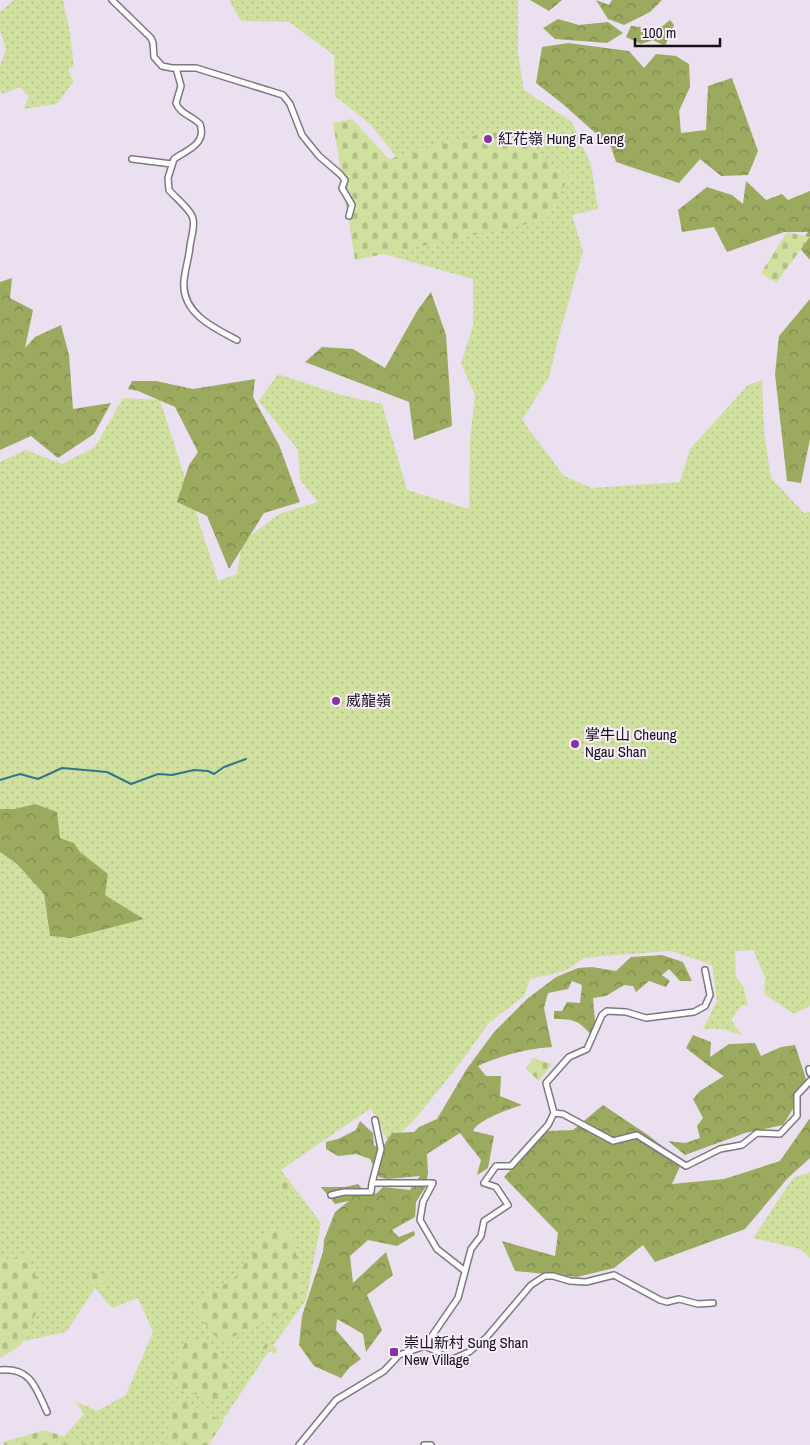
<svg xmlns="http://www.w3.org/2000/svg" width="810" height="1445" font-family="'Archivo Narrow','Noto Sans TC',sans-serif">
  <style>
    .grass { fill: url(#grass-dots) }
    .forest { fill: url(#forest-crowns) }
    .cemetery { fill: url(#cemetery-stones) }
    .lines { fill: none; stroke-linecap: round; stroke-linejoin: round }
    .stream { stroke: #2f768b; stroke-width: 2 }
    .street-casing { stroke: #7f7683; stroke-width: 8 }
    .street { stroke: #fff; stroke-width: 5 }
    .poi-dot { fill: #8732a0; stroke: #f9eefd; stroke-width: 2 }
    .labels { text-anchor: middle; stroke-width: 4; stroke-linejoin: round; paint-order: stroke }
    .poi-label { font-size: 15px; fill: #151116; stroke: #f9eefd; text-anchor: start }
  </style>
  <defs>
    <pattern id="grass-dots" width="8" height="8" patternUnits="userSpaceOnUse" patternTransform="scale(1.25)"><rect width="8" height="8" fill="#d0e09e"/><path d="M2 2h.1M6 6h.1" fill="none" stroke="#b2bf87" stroke-width="1.8" stroke-linecap="round"/></pattern>
    <pattern id="forest-crowns" width="20" height="18" patternUnits="userSpaceOnUse" patternTransform="scale(1.25)"><rect width="20" height="18" fill="#9baa5f"/><path d="M2 6a3 3 0 1 1 6 0M12 15a3 3 0 1 1 6 0" fill="none" stroke="#7d894d"/></pattern>
    <pattern id="cemetery-stones" width="16" height="16" patternUnits="userSpaceOnUse" patternTransform="scale(1.25)"><rect width="16" height="16" fill="#d0e09e"/><path d="M2 7V4a2 2 0 0 1 4 0v3zM10 15v-3a2 2 0 0 1 4 0v3z" fill="#b2bf87"/></pattern>
  </defs>
  <rect width="100%" height="100%" fill="#ebe0f0"/>
  <path class="grass" d="M14,0H63L70,33L74,67L68,68L73,82L57,104L24,109L29,96L19,87L3,94L0,91V65L6,49L0,30V12Z
    M229,0H518V54L524,90L572,122L591,165L598,209L572,215L583,251L560,332L549,377L522,420L564,476L592,488L680,482L690,449L748,385L762,380L764,431L771,478L804,513L810,512V1006L794,1014L764,994L765,977L753,950L735,951L736,976L744,988L748,1006L742,1005L731,1020L742,1035L722,1029H703L717,1001L712,965L671,951L616,955L584,958L565,971L530,979L524,996L489,1023L461,1062L416,1118L389,1144L371,1108L281,1170L321,1223L306,1300L267,1354L206,1445H65L59,1442L84,1414L75,1401L97,1411L126,1395L153,1332L138,1298L112,1308L95,1288L66,1332L0,1346V852L17,864L44,894L50,936L71,938L144,919L105,895L108,874L80,852L74,843L60,838L35,804L14,809H0V462L26,450L62,464L95,447L123,398L160,400L218,581L237,574L242,542L279,514L318,502L300,480L298,450L259,401L278,374L341,395L382,404L407,490L469,509L470,440L475,395L461,363L473,326V279L366,249L402,164L370,124L335,96L334,55L289,22L241,21Z
    M810,1172V1258L800,1249L753,1238L793,1178Z"/>
  <path class="forest" d="M530,0H562L549,11Z
    M596,0L609,5L612,0H662L650,12L624,25L608,19Z
    M558,19L579,25L608,22L623,33L607,43L555,39L543,28Z
    M670,20L674,25L665,46L653,40L641,44L626,37L631,26L651,28L654,33Z
    M568,43L629,51L644,68L656,54L676,56L689,64L690,87L679,111L681,133L706,130L708,86L732,78L758,151L748,175L721,176L700,159L679,183L616,162L611,147L564,105L536,83L542,47Z
    M746,181L766,200L782,194L788,200L810,191V260L798,246L808,232H784L727,252L714,227L682,232L678,210L707,187L732,195L743,204Z
    M12,278L10,298L33,310L25,348L35,337L61,325L69,355L73,409L111,403L94,434L58,458L31,436L0,450V282Z
    M431,292L446,335L452,426L414,440L409,402L305,362L322,347L353,349L385,368L417,311Z
    M810,299V439L801,483L787,481L775,374L779,336Z
    M255,379L253,397L279,445L300,502L264,513L229,569L207,516L177,502L189,465L198,452L175,407L138,391L128,389L132,381H156L193,389Z
    M35,804L57,812L60,838L74,843L80,852L108,874L105,895L144,919L71,938L50,936L44,894L17,864L0,852V809H14Z
    M662,955L683,962L692,981H680L669,969L662,975L670,981L666,987L649,981L636,992L633,986L624,985L606,996L593,998L595,1021L591,1035C579,1020 572,1019 554,1019V1011H562L567,1002L580,1003L582,985L572,981L568,989L548,993L544,1008L552,1047C526,1049 501,1055 478,1066L486,1076H501L500,1096L522,1105C509,1109 478,1120 473,1131L494,1136L488,1168L477,1175L481,1160L460,1133L427,1154L428,1173L425,1188L416,1202L415,1217L392,1230L399,1237L414,1231L415,1235L397,1246L368,1240L350,1256L353,1283L386,1252L393,1275L367,1295L382,1330L366,1352L363,1334L337,1319L336,1330L361,1359L350,1367L341,1378L314,1366L299,1345L302,1316L323,1252L324,1240L335,1212L349,1201L335,1204L321,1187H345L358,1184L369,1196L377,1193L383,1187L410,1190L420,1176L387,1179L379,1177L370,1159L356,1154L338,1156L326,1149V1142L338,1139L356,1130L360,1121L373,1133L374,1146L384,1145L392,1133L414,1132L419,1127L437,1119L466,1070L494,1032L527,999L556,977L578,968L592,967L616,971L631,957Z
    M693,1035L711,1042L710,1057L729,1044L755,1043L761,1056L781,1047L795,1045L806,1079L794,1107L783,1125L745,1133L685,1155L668,1141L685,1143L700,1138L697,1126L703,1118L693,1099L700,1091L724,1076L709,1066L686,1048Z
    M603,1105L648,1135L682,1162L672,1184L724,1179L780,1161L810,1118V1158L787,1179L745,1229L655,1262L643,1245L614,1268L577,1277L515,1271L502,1241L555,1256L558,1233L504,1177L547,1131L573,1130Z"/>
  <path class="cemetery" d="M352,119L389,159L502,128L569,177L546,220L355,260L333,123Z
    M787,232L810,237L776,283L761,273Z
    M533,1058L552,1064L539,1081L526,1069Z
    M288,1177V1185L284,1195L283,1194L282,1189L277,1185L279,1181H283L284,1178Z
    M290,1229L302,1277L299,1304L221,1343L202,1320L195,1301L233,1280L269,1231Z
    M28,1255L44,1297L20,1346L0,1358V1258L4,1260Z
    M92,1273L108,1275V1283H91Z
    M205,1338L228,1366L233,1389L213,1400L178,1388L171,1382L186,1339Z
    M266,1343L277,1348L276,1353L261,1351Z
    M182,1400L224,1422L208,1445H167L170,1403Z
    M45,1430L87,1445H4L3,1442Z"/>
  <g class="lines">
    <path class="stream" d="M0,780L20,774L38,779L62,768L107,772L131,784L158,774L172,775L194,770L208,771L214,774L224,767L246,759"/>
    <defs>
      <path id="street" d="M112,0L151,38L153,43L154,57L162,66L172,68H196L283,95L290,104L302,135L319,156L340,174L345,180L342,188L352,205L349,216
        M176,68L181,86L176,103C180,114 192,116 200,124C207,144 187,150 174,159L168,178L169,190C175,197 192,211 193,219C195,227 191,238 190,246C189,258 185,269 184,281C181,313 214,328 237,340
        M132,159L172,164
        M809,1069L810,1073
        M554,1113L563,1114L613,1141L637,1135L686,1166L720,1149L742,1145L757,1133L780,1134L797,1116V1095L810,1081
        M375,1120L381,1149L372,1183H433L423,1202L420,1220L437,1249L465,1271
        M331,1195L344,1192H371L372,1183
        M425,1346L458,1298L471,1249L481,1236L484,1221L508,1205L496,1187L484,1183L496,1166H511L548,1125L554,1113L546,1083L569,1057L587,1049L602,1015L607,1011L626,1012L646,1018L694,1012L705,1006L710,995L705,970
        M0,1370C31,1367 36,1388 47,1412
        M299,1445L336,1400L384,1371L399,1355L425,1346L438,1352L445,1358L453,1359L469,1352L486,1338L531,1285L545,1276H553L570,1281L586,1282L614,1275L660,1300L667,1302L679,1299L698,1304L713,1303
        M424,1445H431"/>
    </defs>
    <use href="#street" class="street-casing"/>
    <use href="#street" class="street"/>
  </g>
  <g class="poi-dot">
    <circle cx="488" cy="139" r="5"/>
    <circle cx="336" cy="701" r="5"/>
    <circle cx="575" cy="744" r="5"/>
    <rect x="389" y="1347" width="10" height="10" rx="2.5"/>
  </g>
  <g class="labels">
    <g class="poi-label">
      <text x="498" y="144">紅花嶺 Hung Fa Leng</text>
      <text x="346" y="706">威龍嶺</text>
      <text x="585" y="740">掌牛山 Cheung<tspan x="585" dy="17">Ngau Shan</tspan></text>
      <text x="404" y="1348">崇山新村 Sung Shan<tspan x="404" dy="17">New Village</tspan></text>
    </g>
  </g>
  <path d="M635 38v8h85v-8" fill="none" stroke="#151116" stroke-width="2.5"/>
  <text x="642" y="38" font-size="15" fill="#151116" stroke="#f9eefd" stroke-width="4" paint-order="stroke">100 m</text>
</svg>
